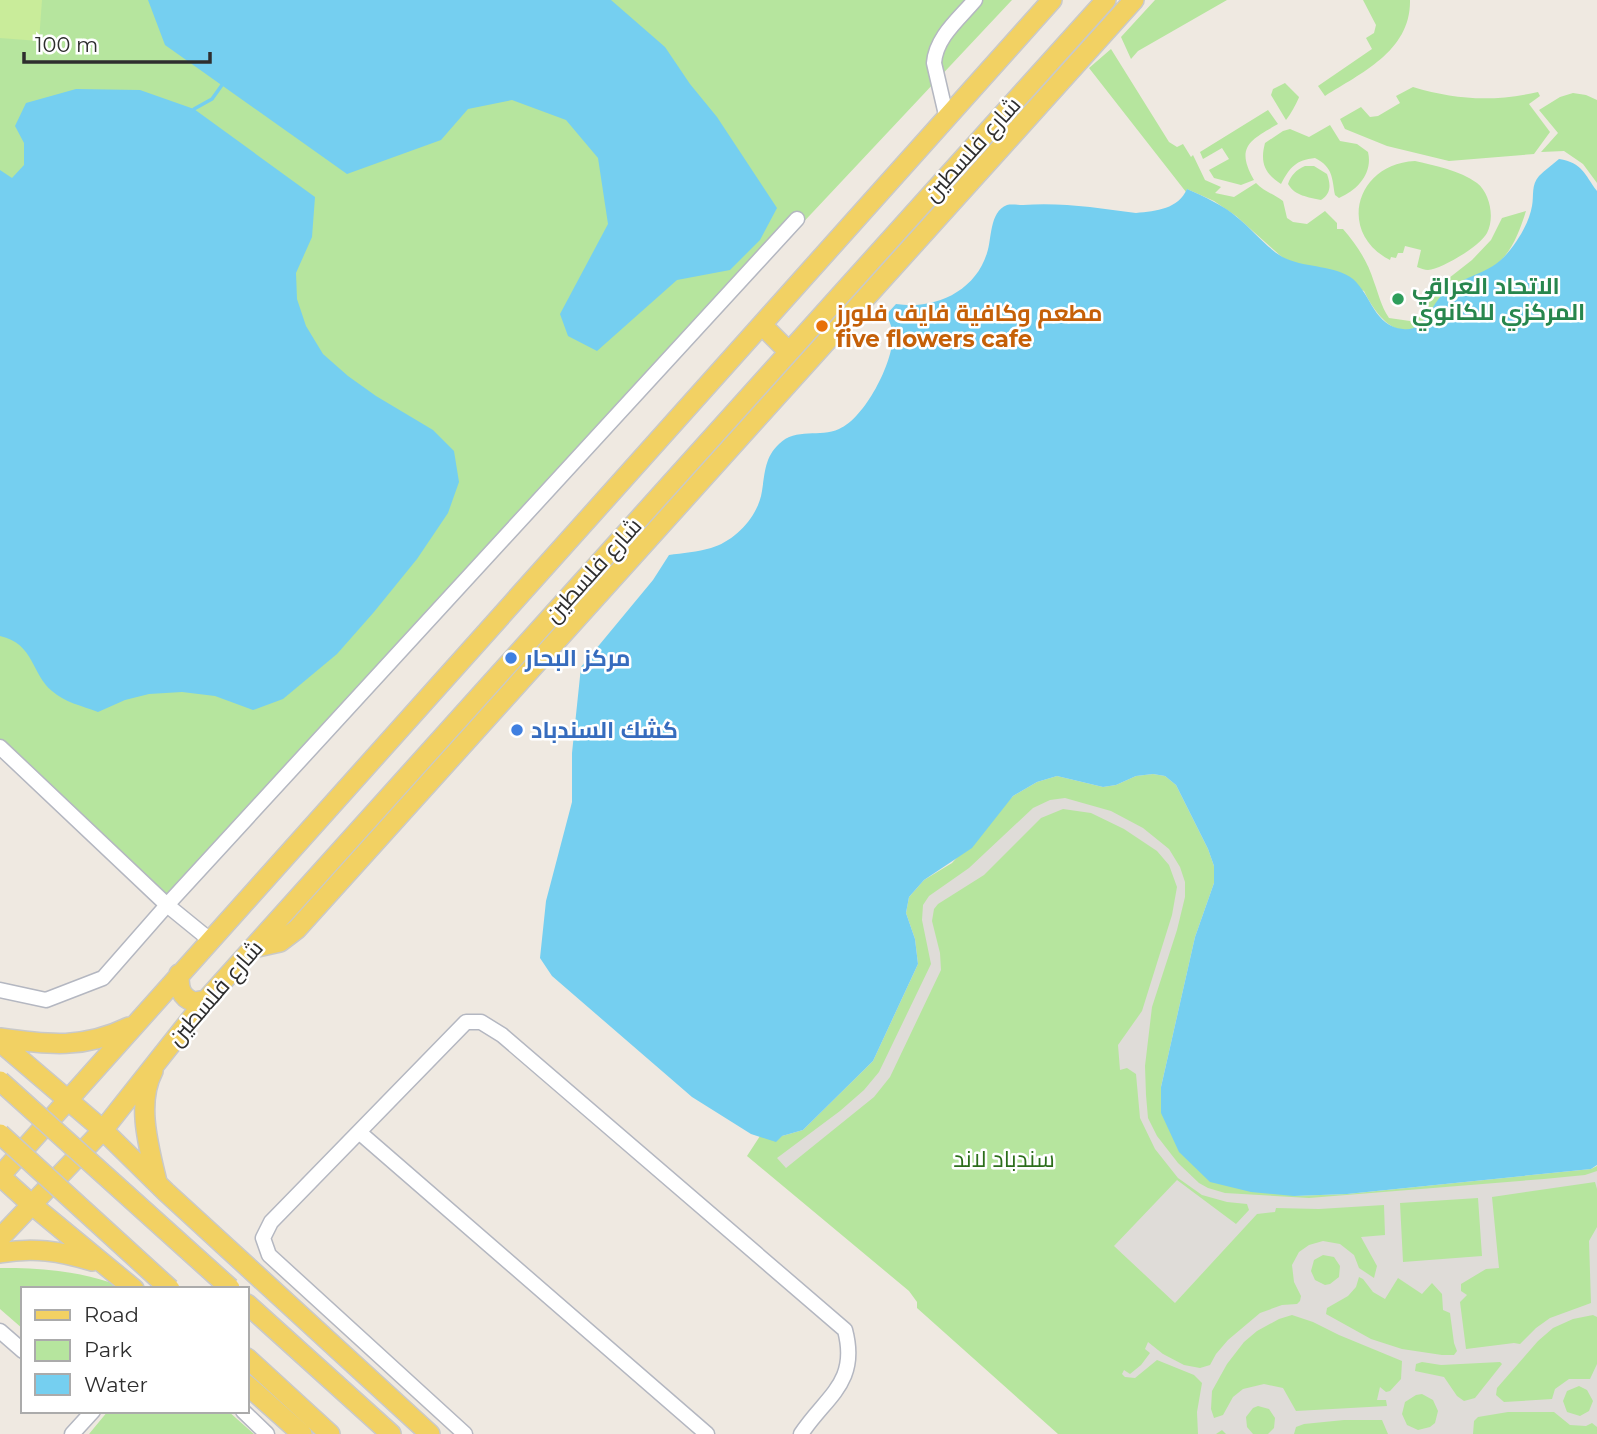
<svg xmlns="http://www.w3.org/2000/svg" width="1597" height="1434" font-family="Montserrat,Cairo,sans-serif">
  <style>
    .green { fill: #b6e59e }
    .pitch { fill: #c9ec9a }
    .plaza { fill: #dfdcd8; fill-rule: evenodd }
    .water { fill: #75cff0 }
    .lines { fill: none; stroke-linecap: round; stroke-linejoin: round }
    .stream { stroke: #75cff0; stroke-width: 3.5 }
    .minor-casing { stroke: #b4b7c1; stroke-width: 17 }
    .major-casing { stroke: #c9c9c9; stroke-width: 22 }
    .minor { stroke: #fff; stroke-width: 14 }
    .major { stroke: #f2d163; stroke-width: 19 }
    .major-bridge-casing { stroke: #c9c9c9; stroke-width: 22; stroke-linecap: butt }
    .major-bridge { stroke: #f2d163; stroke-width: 19 }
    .leisure-dot { fill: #2e9e5b; stroke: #fff; stroke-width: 2.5 }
    .food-dot { fill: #e8710a; stroke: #fff; stroke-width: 2.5 }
    .shop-dot { fill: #3f7fe0; stroke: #fff; stroke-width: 2.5 }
    .labels { text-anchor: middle; stroke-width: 5; stroke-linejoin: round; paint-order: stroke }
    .street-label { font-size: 23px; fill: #2e2e2e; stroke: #fff }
    .leisure-label { font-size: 23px; font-weight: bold; fill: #27864d; stroke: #fff; text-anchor: start }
    .food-label { font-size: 23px; font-weight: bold; fill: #c56008; stroke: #fff; text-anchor: start }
    .shop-label { font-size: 23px; font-weight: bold; fill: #366cbe; stroke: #fff; text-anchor: start }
    .park-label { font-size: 23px; fill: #2c6e1b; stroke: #fff }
  </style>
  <rect width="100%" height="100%" fill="#efe9e1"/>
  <path class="green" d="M0,0H1012L166,901L0,753Z
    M1155,0H1227L1138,51L1131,59L1121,37Z
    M1363,0H1410C1411,51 1361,73 1325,96L1318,86L1372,49L1366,38L1374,33L1376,25Z
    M1111,49L1169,142L1177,147L1183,144L1191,157L1193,155L1205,180L1221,187L1215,193L1234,197L1256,183C1263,191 1274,194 1283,201L1287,218L1293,222L1307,224L1325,211L1337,223V229H1343C1357,245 1368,262 1374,282C1379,295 1381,306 1389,318L1410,321L1419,316L1435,289L1472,260L1491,240L1502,218L1526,211C1518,236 1509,260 1485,272C1473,278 1461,280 1451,288C1438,297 1434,311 1424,321C1398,347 1374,312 1364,291L1283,258L1236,216L1214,201L1187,189L1186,192L1089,68Z
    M1285,83L1299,97C1298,101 1289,117 1286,120L1271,95L1273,89Z
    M1413,87C1456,100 1494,102 1538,92L1540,96L1529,104L1550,132L1534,154L1449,161L1387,146L1345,129L1340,119L1361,107L1370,117L1378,116L1400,103L1396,96Z
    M1573,93L1586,95L1597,100V183L1583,164L1564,151L1541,152L1558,133L1539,110L1560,97Z
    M1268,110L1278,124C1250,140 1235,147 1254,180L1241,185L1214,178L1209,170L1229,159L1222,148L1203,159L1200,152Z
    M1330,125L1340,141L1357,144L1368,152C1373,173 1358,190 1339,198L1335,195C1332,178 1333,167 1315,158C1296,160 1290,167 1281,184C1264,173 1260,162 1265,143L1283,131L1290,129L1309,137Z
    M1415,161C1436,166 1459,170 1477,183C1490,193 1495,218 1487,233C1480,246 1442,269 1428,270C1425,270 1420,268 1417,267L1421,250L1405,246L1403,253H1398L1396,258L1391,257L1390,260C1337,233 1355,164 1415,161Z
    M1305,166H1314L1327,174C1331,185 1331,194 1321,200C1308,197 1295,196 1288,184C1291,175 1296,170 1305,166Z
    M1153,774L1165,776L1176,785L1208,849L1214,866V883L1195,937L1161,1087L1294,1196L1347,1194L1591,1169L1597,1166V1434H1058L917,1308V1302L909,1291L747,1156L760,1136H782L803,1130L873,1061L918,964L915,939L906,913L909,897L924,880L952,863L1013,796L1037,782L1057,776L1103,787L1116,785L1136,776Z
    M0,1268C37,1267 92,1272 125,1289H23V1329L0,1309Z
    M108,1411H228L254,1434H89Z"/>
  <path class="pitch" d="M0,0H42L39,41L0,38Z"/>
  <path class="plaza" d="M1065,798L1111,811L1143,828L1169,849L1180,867L1185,882V897L1177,930L1152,1007L1145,1066L1146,1095L1148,1118L1157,1136L1178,1163L1199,1183L1208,1188L1225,1193L1309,1198L1544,1179L1585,1175L1597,1171V1189L1595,1182L1492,1197L1499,1268L1486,1269L1461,1284V1291L1467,1295L1460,1302L1466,1349L1514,1343L1520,1344L1536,1328L1550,1318L1591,1303L1589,1241L1597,1227V1317L1593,1315L1573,1319L1553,1328L1538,1341L1497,1388L1496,1395L1504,1402L1552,1399L1555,1389L1569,1379H1590L1597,1364V1427L1592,1423L1586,1426L1570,1425L1554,1412H1508L1478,1417L1474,1421L1473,1434H1388L1382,1420H1344L1304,1424L1296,1427L1294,1434H1268L1274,1428L1275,1418L1269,1409L1258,1406L1253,1408L1246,1417L1247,1427L1253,1434H1226L1222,1430L1216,1434H1198L1197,1412L1202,1383L1194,1375L1157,1360L1135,1378L1125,1377L1122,1374L1124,1370L1130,1374L1141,1365L1150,1353L1145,1349L1148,1342L1163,1354L1184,1365L1200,1368L1210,1365L1216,1354L1228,1340L1260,1313L1282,1305L1297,1304L1300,1301L1301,1296L1294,1282L1292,1265L1299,1252L1309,1245L1323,1241L1340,1244L1354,1255L1359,1268L1374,1278L1377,1266L1361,1237L1385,1235L1384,1205L1319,1209L1276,1208L1275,1212L1257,1214L1175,1303L1114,1246L1177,1180L1236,1224L1249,1210L1247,1204L1227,1202L1202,1195L1178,1178L1155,1149L1140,1118L1136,1074L1127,1068L1120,1070L1118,1045L1142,1011L1172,915L1177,887L1169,865L1157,851L1124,829L1091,813L1063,809L1041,818L984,875L938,904L934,909L932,921L940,953L941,970L890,1077L874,1097L786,1168L777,1158L840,1111L864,1090L879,1072L931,964L922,920L923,905L929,896L969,868L1033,808L1050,800ZM1478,1198L1482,1256L1403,1262L1400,1203ZM1323,1255L1334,1257L1340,1266L1339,1277L1330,1284L1325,1285L1315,1280L1311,1271L1314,1260ZM1359,1277L1363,1279L1373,1292L1385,1299L1398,1278L1422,1294L1432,1283L1442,1294L1443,1310L1450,1313L1454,1343L1457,1351L1454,1355H1442L1402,1349L1371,1339L1326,1314L1327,1308L1348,1296L1356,1287ZM1292,1315L1313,1322L1339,1335L1402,1361L1401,1379L1390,1391L1386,1392L1380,1387L1377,1400H1386L1387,1406L1296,1411L1283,1388L1264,1384L1243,1389L1233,1397L1223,1415L1214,1418L1211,1409L1212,1391L1227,1364L1244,1342L1257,1331L1279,1319ZM1422,1362L1441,1365L1500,1362L1502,1364L1475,1398L1464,1401L1457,1396L1444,1377L1415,1371L1416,1364ZM1579,1386L1587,1390L1593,1401L1589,1411L1580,1416L1567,1412L1563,1401L1567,1391ZM1422,1394L1433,1400L1438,1411L1435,1423L1430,1427L1418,1430L1407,1425L1402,1414L1405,1402L1416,1395Z"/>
  <path class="water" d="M148,0H611L665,47L690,84L717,117L777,208L760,240L730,270L677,280L597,351L568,336L560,314L608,224L598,158L566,120L512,100L468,109L441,140L347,174L165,45Z
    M76,89L140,90L194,109L315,197L312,237L296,273L297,299L306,326L323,354L348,376L376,396L433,430L454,451L459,482L448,513L417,559L374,612L337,654L283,699L253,710L215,696L182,692L149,694L125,700L98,712C82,706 64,702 52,691C31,674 35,644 0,636V170L12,178L24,165V143L15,126L26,103Z
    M1559,159C1583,163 1584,174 1597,191V1165L1591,1169L1347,1194L1294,1196L1251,1192L1210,1182L1179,1152L1161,1113V1087L1195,937L1214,883V866L1208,849L1176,785L1165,776L1153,774L1136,776L1116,785L1103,787L1057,776L1037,782L1013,796L972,848L924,880L909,897L906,913L915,939L918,964L873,1061L803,1130L782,1136L776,1142L751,1134L692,1097L552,976L540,958L546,901L572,802V753L581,667L653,580L669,555C682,553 698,552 711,548C735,541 758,517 762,491C765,472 765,457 779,444C796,427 820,438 839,429C865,418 893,363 893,335C892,327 890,322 886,315L896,304C934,310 975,292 987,253C992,239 989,212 1007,205C1011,204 1019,205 1023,205C1061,202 1098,208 1136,213C1157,211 1178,209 1187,189C1205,197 1223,205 1238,218C1252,229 1271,253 1287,259C1307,268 1335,265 1353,279C1372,296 1374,326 1403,329C1424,332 1430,308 1441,296C1458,276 1486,276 1504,257C1516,244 1529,224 1532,206C1534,195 1531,185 1539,176C1545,170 1553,164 1559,159Z"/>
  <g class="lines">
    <path class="stream" d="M194,109L212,99L222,85"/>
    <defs>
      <path id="minor" d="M947,119L934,63C936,37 959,19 975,0
        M0,747L167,905L210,940
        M0,990L46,1000L103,978L167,905L797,219
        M359,1132L707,1434
        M0,1331L23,1351
        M243,1411L267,1434
        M72,1434L93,1411
        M465,1434L269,1255L263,1238L271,1222L466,1022H481L502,1035L845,1330C859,1383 826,1396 801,1434"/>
      <path id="major" d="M762,325L789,352
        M253,948L280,942L297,929L1134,0
        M179,974C179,988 180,997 194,1002L206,1000
        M0,1038C48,1045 84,1049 129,1027
        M0,1042L103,1130L166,1192L430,1434
        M153,1071C136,1103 149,1148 157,1182
        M0,1176L1052,0
        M0,1176L31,1204L134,1289
        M0,1238L103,1130L206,1000L1106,0
        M0,1253C33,1247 60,1251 92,1261
        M247,1304L391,1434
        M247,1358L330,1434
        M247,1385L302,1434"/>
    </defs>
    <use href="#minor" class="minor-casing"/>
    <use href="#major" class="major-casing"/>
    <use href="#minor" class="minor"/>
    <use href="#major" class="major"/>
    <defs>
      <path id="major-bridge" d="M0,1081L230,1288
        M0,1134L170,1289"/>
    </defs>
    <use href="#major-bridge" class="major-bridge-casing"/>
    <use href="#major-bridge" class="major-bridge"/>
  </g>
  <circle class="leisure-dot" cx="1398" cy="299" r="7"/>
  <circle class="food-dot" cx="822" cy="326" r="7"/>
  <g class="shop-dot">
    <circle cx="511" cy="658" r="7"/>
    <circle cx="517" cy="730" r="7"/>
  </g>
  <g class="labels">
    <g class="street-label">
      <text transform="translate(972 149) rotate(-48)" y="8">شارع فلسطين</text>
      <text transform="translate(593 570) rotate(-48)" y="8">شارع فلسطين</text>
      <text transform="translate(215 993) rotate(-49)" y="8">شارع فلسطين</text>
    </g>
    <g class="leisure-label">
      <text x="1412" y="294">الاتحاد العراقي<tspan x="1412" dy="26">المركزي للكانوي</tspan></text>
    </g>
    <g class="food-label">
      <text x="836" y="321">مطعم وكافية فايف فلورز<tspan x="836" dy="26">five flowers cafe</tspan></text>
    </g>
    <g class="shop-label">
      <text x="525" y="666">مركز البحار</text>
      <text x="531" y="738">كشك السندباد</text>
    </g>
    <g class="park-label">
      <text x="1004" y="1167">سندباد لاند</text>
    </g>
  </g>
  <rect x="21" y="1287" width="228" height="126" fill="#ffffff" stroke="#ababab" stroke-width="2"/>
  <rect x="35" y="1310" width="35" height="10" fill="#f2d163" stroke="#ababab" stroke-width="2"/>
  <text x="84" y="1322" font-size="21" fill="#2e2e2e">Road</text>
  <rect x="35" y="1340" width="35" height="21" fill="#b6e59e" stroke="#ababab" stroke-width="2"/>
  <text x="84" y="1357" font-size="21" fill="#2e2e2e">Park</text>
  <rect x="35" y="1374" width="35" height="21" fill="#75cff0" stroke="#ababab" stroke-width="2"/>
  <text x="84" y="1392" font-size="21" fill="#2e2e2e">Water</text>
  <path d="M24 52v10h186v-10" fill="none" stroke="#2e2e2e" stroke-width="3.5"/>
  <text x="35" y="52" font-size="21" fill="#2e2e2e" stroke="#ffffff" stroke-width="5" paint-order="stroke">100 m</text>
</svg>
